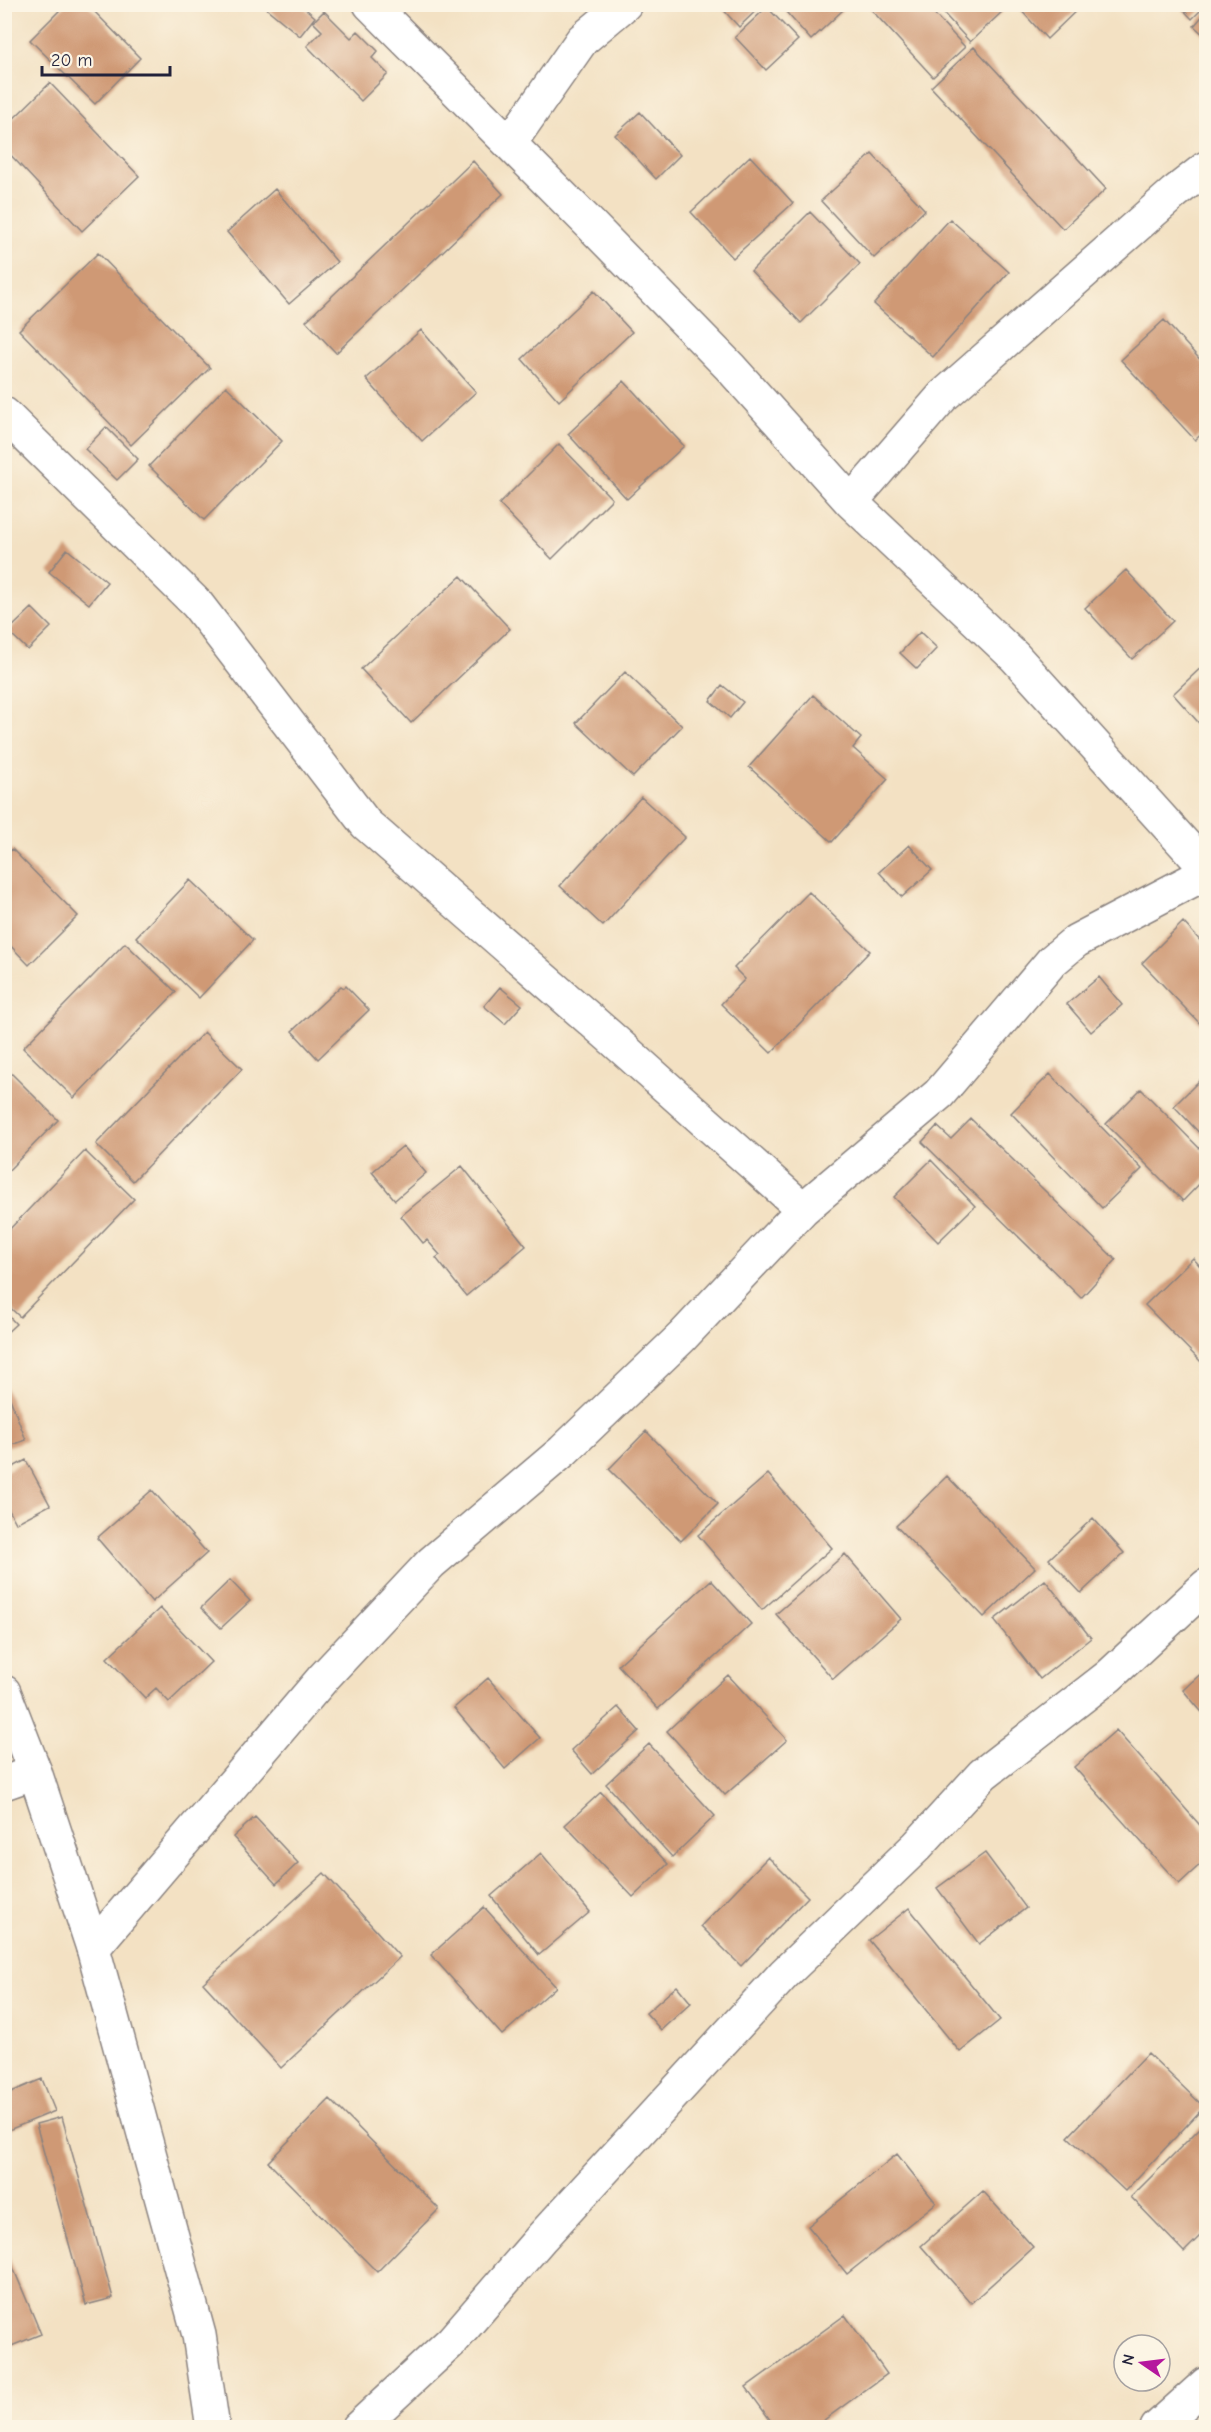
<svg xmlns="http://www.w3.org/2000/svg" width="1211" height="2432" font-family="'Comic Neue',sans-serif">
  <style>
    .building { fill: #cf9975 }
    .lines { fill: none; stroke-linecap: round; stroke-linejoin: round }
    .street-casing { stroke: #8a827f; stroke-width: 36 }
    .secondary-casing { stroke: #8a827f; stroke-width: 36 }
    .street { stroke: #fff; stroke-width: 33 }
    .secondary { stroke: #fff; stroke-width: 33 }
  </style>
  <rect width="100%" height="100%" fill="#fcf5e5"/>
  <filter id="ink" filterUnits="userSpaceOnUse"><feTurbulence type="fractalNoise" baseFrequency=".0167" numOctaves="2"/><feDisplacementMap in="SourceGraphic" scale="12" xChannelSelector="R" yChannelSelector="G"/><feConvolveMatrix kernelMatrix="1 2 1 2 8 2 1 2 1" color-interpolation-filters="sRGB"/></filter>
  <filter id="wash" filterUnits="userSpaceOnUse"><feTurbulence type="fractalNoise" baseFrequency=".008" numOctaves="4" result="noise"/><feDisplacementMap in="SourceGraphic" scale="24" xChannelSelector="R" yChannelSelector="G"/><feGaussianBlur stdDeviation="1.35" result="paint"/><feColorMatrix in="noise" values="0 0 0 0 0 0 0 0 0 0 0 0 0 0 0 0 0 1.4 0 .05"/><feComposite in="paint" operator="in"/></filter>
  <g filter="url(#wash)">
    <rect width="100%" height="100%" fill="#f3e1c3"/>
    <g id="blocks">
      <path class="building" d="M66,4H87L140,58L95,104L30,40Z
        M261,4H300L315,17L300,36Z
        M718,4H763L739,27Z
        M779,4H838L843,10L811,40Z
        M866,4H925L965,47L933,77Z
        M935,4H999L1004,10L970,42Z
        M1022,4H1083L1047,39L1019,8Z
        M1178,4H1206V5L1192,19Z
        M767,7L798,40L766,70L735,37Z
        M324,11L351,38L358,31L378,51L372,58L388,74L361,101L307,46L322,31L313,22Z
        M1206,12V37L1194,26Z
        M974,47L1106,189L1063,229L931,87Z
        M50,83L139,176L82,231L5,149V127Z
        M640,112L680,155L656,179L615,135Z
        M872,154L925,210L874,258L821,201Z
        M750,156L793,203L733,258L691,212Z
        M473,161L503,194L336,353L306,321Z
        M275,189L337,262L289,304L227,232Z
        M810,212L860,264L801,323L751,271Z
        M950,219L1009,272L933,357L874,304Z
        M98,253L210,368L131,445L19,330Z
        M594,291L632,332L559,401L522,359Z
        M1164,320L1206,366V430L1195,440L1121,360Z
        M421,330L476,392L422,441L366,379Z
        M624,381L684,446L627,499L568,434Z
        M226,386L282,441L204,520L149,466Z
        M106,427L138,459L117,480L85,449Z
        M559,444L612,499L552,559L499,504Z
        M67,549L107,582L89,604L49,572Z
        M1126,570L1173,621L1132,659L1085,608Z
        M461,576L510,629L411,723L361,669Z
        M32,608L51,627L28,650L8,631Z
        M920,632L937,648L917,669L900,653Z
        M1206,663V731L1173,694Z
        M625,672L682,726L633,777L576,723Z
        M722,685L743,702L730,718L710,701Z
        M813,695L861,738L853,748L888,779L832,842L749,767Z
        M641,797L685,837L603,926L560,886Z
        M909,845L932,870L902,897L879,872Z
        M12,849L78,916L29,965L5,940V857Z
        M190,880L253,940L199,998L136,937Z
        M809,892L870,951L771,1053L721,1004L745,979L734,968Z
        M1183,922L1206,947V1030L1142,963Z
        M125,943L176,992L74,1098L23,1048Z
        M1099,977L1122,1005L1091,1032L1067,1004Z
        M341,986L344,988L346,986L369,1010L318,1059L292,1031Z
        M500,987L522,1005L505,1024L484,1006Z
        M204,1032L242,1069L133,1181L96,1144Z
        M8,1070L58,1120L4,1175V1073Z
        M1050,1074L1142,1169L1102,1208L1011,1113Z
        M1206,1074V1140L1174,1106Z
        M1141,1089L1206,1155V1177L1183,1201L1106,1124Z
        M971,1119L1116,1260L1081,1298L922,1142L937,1126L951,1139Z
        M403,1146L426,1173L395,1200L372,1172Z
        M85,1151L134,1199L20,1317L4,1302V1235Z
        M931,1160L975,1206L938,1242L894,1197Z
        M462,1166L526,1246L466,1296L436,1258L440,1255L427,1240L423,1243L401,1216Z
        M1193,1258L1206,1273V1367L1145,1305Z
        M4,1311L16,1324L4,1335Z
        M4,1383L26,1440L4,1448Z
        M646,1431L718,1504L681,1541L609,1469Z
        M26,1460L50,1505L16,1523L4,1501V1472Z
        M768,1474L832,1548L762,1610L698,1535Z
        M947,1476L1035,1568L984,1617L896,1526Z
        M152,1490L207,1553L152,1602L97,1538Z
        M1093,1518L1124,1553L1081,1593L1049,1559Z
        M845,1554L901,1619L833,1679L776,1614Z
        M230,1580L250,1601L221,1628L201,1608Z
        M711,1580L751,1624L658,1709L618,1665Z
        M1045,1580L1091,1638L1040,1679L994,1620Z
        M160,1608L211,1662L169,1702L156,1688L145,1698L107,1658Z
        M1206,1669V1717L1183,1690Z
        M728,1675L787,1740L725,1795L667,1731Z
        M488,1678L540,1738L505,1769L454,1708Z
        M618,1707L639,1731L592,1774L571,1750Z
        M1116,1730L1206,1832V1859L1179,1884L1074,1767Z
        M649,1744L715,1816L672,1857L606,1784Z
        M601,1792L668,1864L633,1897L565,1825Z
        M255,1817L298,1863L276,1884L233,1837Z
        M541,1853L590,1912L539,1955L491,1896Z
        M985,1853L1026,1908L979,1944L937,1888Z
        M768,1857L808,1897L741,1966L701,1926Z
        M324,1873L400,1957L281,2068L203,1983Z
        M484,1907L556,1987L502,2035L431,1955Z
        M909,1908L1000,2020L960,2052L869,1940Z
        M677,1986L691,2003L661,2030L646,2013Z
        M1148,2053L1204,2107L1125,2191L1068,2137Z
        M42,2079L55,2111L4,2132V2095Z
        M330,2099L439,2209L377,2272L268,2162Z
        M62,2117L113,2298L86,2305L36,2124Z
        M1206,2122V2230L1184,2252L1131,2197Z
        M897,2154L936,2203L847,2274L808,2226Z
        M983,2191L1033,2247L971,2303L921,2246Z
        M4,2246L41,2334L4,2349Z
        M845,2315L887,2374L813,2428H776L746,2387Z"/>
    </g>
  </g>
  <g filter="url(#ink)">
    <use href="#blocks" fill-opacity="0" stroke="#8a827f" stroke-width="1.5"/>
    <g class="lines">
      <defs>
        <path id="street" d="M370,4L586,220L730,367L851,502L1015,657L1206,868
          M510,143L582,40L625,4
          M4,414L197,604L366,824L609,1036L803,1209
          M851,502L943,396L1174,193L1206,168
          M4,1783L35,1772
          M93,1948L324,1677L431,1563L563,1451L682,1337L803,1209L939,1094L1052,961L1076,941L1206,873
          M358,2428L452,2341L542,2237L784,1974L917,1846L983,1774L1109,1676L1206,1586
          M1157,2428L1206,2384"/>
        <path id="secondary" d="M4,1692L35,1772L93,1948L199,2335L213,2428"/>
      </defs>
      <use href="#street" class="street-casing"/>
      <use href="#secondary" class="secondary-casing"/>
      <use href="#street" class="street"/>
      <use href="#secondary" class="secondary"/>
    </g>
  </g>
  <rect width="1211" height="2432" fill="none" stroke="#fcf5e5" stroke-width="24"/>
  <g transform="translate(1142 2363) rotate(284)"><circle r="28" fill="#fcf5e5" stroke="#a5a1a1" stroke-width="1.5"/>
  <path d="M0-4.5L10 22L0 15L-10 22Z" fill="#b5179e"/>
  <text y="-9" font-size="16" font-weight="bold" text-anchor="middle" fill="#22223b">N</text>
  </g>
  <path d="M42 66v9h128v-9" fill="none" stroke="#22223b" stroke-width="3"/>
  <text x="51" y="66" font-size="18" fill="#22223b" stroke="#fcf5e5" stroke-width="4.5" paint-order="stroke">20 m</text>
</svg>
